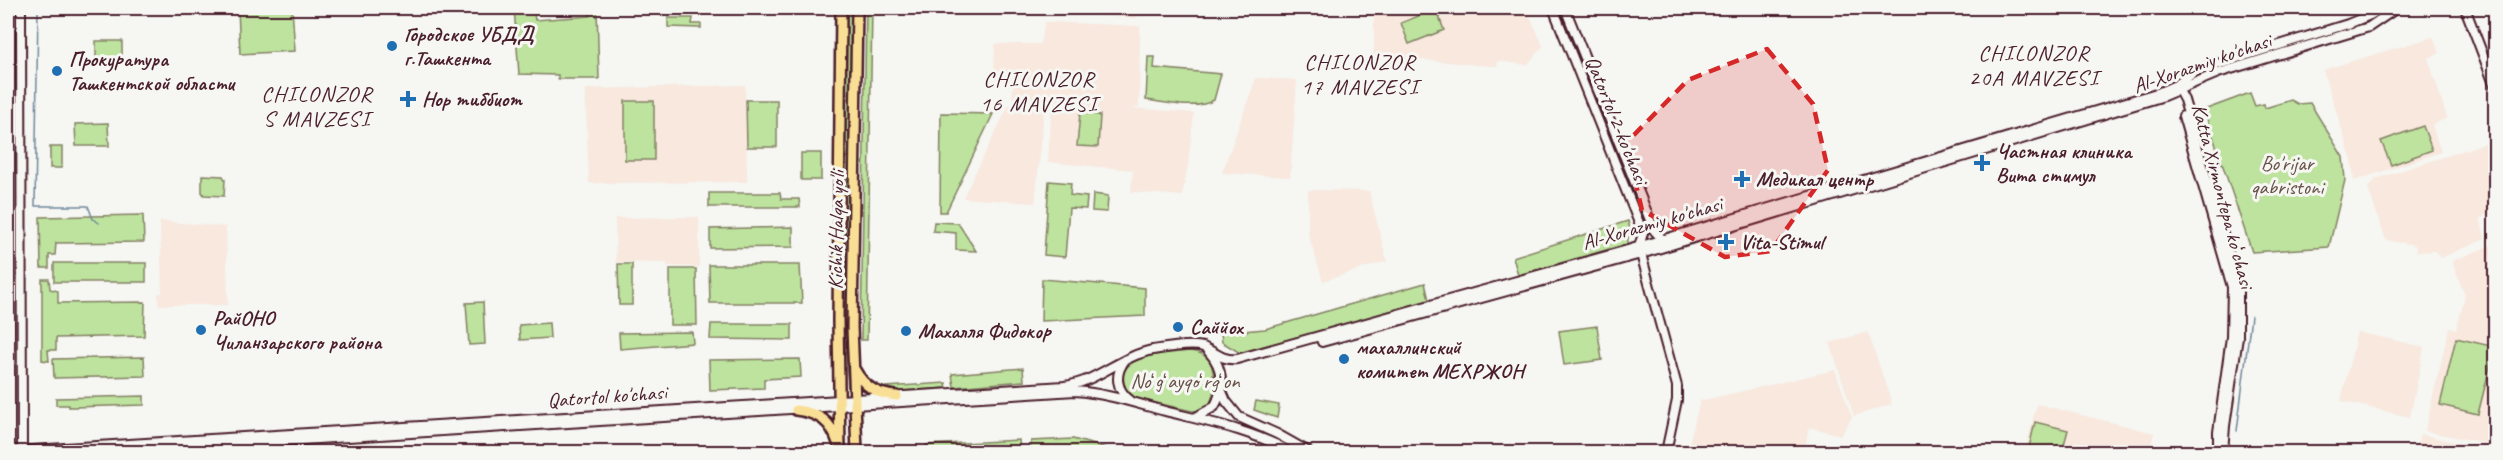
<svg xmlns="http://www.w3.org/2000/svg" width="2503" height="460" font-family="Caveat,sans-serif">
  <style>
    .built { fill: #f8e8de }
    .green { fill: #bde39e; stroke: #848164; stroke-width: 1.5 }
    .lines { fill: none; stroke-linecap: round; stroke-linejoin: round }
    .stream { stroke: #6f879c; stroke-width: 1.5 }
    .secondary-casing { stroke: #4a1f2b; stroke-width: 12 }
    .trunk-casing { stroke: #4a1f2b; stroke-width: 14 }
    .secondary { stroke: #f6f6f2; stroke-width: 8 }
    .trunk { stroke: #f9df96; stroke-width: 9 }
    .marked { fill: #d62828; fill-opacity: 0.2; stroke: #d62828; stroke-width: 4.5; stroke-dasharray: 12 8; stroke-linejoin: round }
    .poi-dot { fill: #1f6fb2; stroke: #f6f6f2; stroke-width: 2 }
    .labels { text-anchor: middle; stroke-width: 6; stroke-linejoin: round; paint-order: stroke }
    .poi-label { font-size: 21px; font-weight: bold; fill: #4a1f2b; stroke: #f6f6f2; text-anchor: start }
    .street-label { font-size: 21px; fill: #4a1f2b; stroke: #f6f6f2 }
    .park-label { font-size: 21px; fill: #675048; stroke: #f6f6f2 }
    .neighbourhood-label { font-size: 22px; letter-spacing: 1.5px; fill: #4a1f2b; stroke: #f6f6f2 }
  </style>
  <rect width="100%" height="100%" fill="#f6f6f2"/>
  <filter id="ink" filterUnits="userSpaceOnUse"><feTurbulence type="fractalNoise" baseFrequency=".0167" numOctaves="2"/><feDisplacementMap in="SourceGraphic" scale="12" xChannelSelector="R" yChannelSelector="G"/><feConvolveMatrix kernelMatrix="1 2 1 2 8 2 1 2 1" color-interpolation-filters="sRGB"/></filter>
  <g filter="url(#ink)">
    <path class="built" d="M1062,8H1139L1137,18L1060,13Z
      M1374,8H1537L1539,13L1530,16L1543,46L1527,65L1498,61L1497,66L1478,65L1374,55Z
      M1045,22L1140,26L1139,107L1130,108L1194,113L1188,164L1182,196L1131,192L1133,170L1048,162L1052,101L1012,98L1013,82L994,81L995,44H1040Z
      M2433,37L2440,53L2428,58L2447,118L2432,125L2441,152L2354,181L2352,161L2323,70Z
      M1256,78L1297,80L1290,177L1222,173Z
      M745,85L747,182L589,183L585,89Z
      M1009,105L1044,109L1035,203L963,198Z
      M2495,140V193L2491,195L2495,211L2480,218L2485,239L2440,258L2435,251L2417,252L2415,245L2386,240L2368,188L2376,179Z
      M1308,190L1369,191L1387,261L1323,281L1308,233Z
      M699,217V267L667,266V263L616,262L615,218Z
      M160,221L226,227L228,305H159L158,294L162,293Z
      M2495,244V445L2425,431L2449,328L2456,330L2465,296L2452,261Z
      M1868,332L1892,404L1854,416L1830,343Z
      M2357,332L2424,347L2410,417L2341,401Z
      M1835,370L1852,417L1841,435L1809,427L1804,452H1687L1700,401Z
      M2037,404L2154,433L2149,452H2025Z
      M2420,434L2494,452H2415Z"/>
    <path class="green" d="M238,8H292L295,51L240,54Z
      M514,8H533L535,20L590,16V8H597L599,79H558V75L519,74Z
      M847,8H851L847,326L850,389H848L844,326Z
      M866,8H872L867,340H861Z
      M1557,8H1560L1644,216L1643,217Z
      M1436,9L1444,30L1409,44L1401,23Z
      M668,18H693L692,24H701V28L668,27Z
      M96,41H122V58H96Z
      M1148,57H1155L1154,68L1221,74L1214,100C1196,111 1166,102 1146,100Z
      M2250,93L2255,106L2264,104L2265,108L2291,100L2298,104L2310,103L2343,157L2345,180L2329,247L2252,252L2204,110Z
      M746,100H777V147H747Z
      M625,101H654V160H625Z
      M941,113L993,114L946,212H940Z
      M1080,113L1100,115L1098,147L1077,146Z
      M108,123L109,146H76L75,124Z
      M2423,126L2432,150L2391,165L2381,141Z
      M50,147H62V168H50Z
      M801,153H821V180H801Z
      M202,175L223,176L225,180L224,196L204,195L202,192Z
      M1049,181L1071,183L1070,195L1087,197L1086,209L1069,208L1065,257L1044,255Z
      M709,193H780L781,199H799L800,207H709Z
      M1093,194L1108,196L1107,212L1092,211Z
      M143,215L144,242L56,243L55,255H49V268H41L40,217Z
      M1628,221L1630,229L1627,244L1518,275L1513,257Z
      M934,222L958,223L976,251L956,250V233L933,231Z
      M793,227V247L710,248V229Z
      M54,263H146V282H54Z
      M618,264H632V305H619Z
      M709,265H800L802,303H710Z
      M670,269H696L697,325H670Z
      M42,279H49L50,289L58,291V303L145,302L144,336L56,338V350H48L49,361L42,360Z
      M1042,279L1145,288V316L1041,321Z
      M1425,283L1429,300L1240,353L1222,342L1221,333L1265,329Z
      M483,302L485,344L469,345L466,303Z
      M549,323L550,338L520,340L519,325Z
      M711,324H792V340L710,339Z
      M1597,326L1602,360L1564,365L1559,331Z
      M692,332L693,343L620,349L619,333Z
      M2456,338L2495,347L2478,414L2440,405Z
      M1189,351C1211,352 1214,367 1214,386C1213,401 1209,411 1192,411L1139,399C1126,394 1122,384 1124,371C1136,352 1169,354 1189,351Z
      M144,357L145,376L54,378L53,359Z
      M800,359L801,377L764,379V388L710,390L709,360Z
      M1023,368L1024,381L954,387L952,374Z
      M946,383L947,388L899,391L885,387Z
      M144,396V405L73,407H69V405H56V398Z
      M1256,401L1279,405L1277,418L1254,410Z
      M2035,422L2068,430L2062,452H2028Z
      M1073,439L1116,451L1115,452H1031V441Z
      M1019,440L1020,452H926V445Z"/>
    <g class="lines">
      <path class="stream" d="M38,8L35,206H88L93,219L99,223
        M2237,431L2251,316"/>
      <defs>
        <path id="secondary" d="M21,8L22,452
          M1553,8L1643,233L1639,247L1641,254L1677,386V400L1666,452
          M1565,8L1654,230L1662,239
          M2465,8L2496,89
          M2177,87L2184,100L2238,286V337L2225,426L2223,452
          M2183,116L2232,287L2231,337L2218,432V452
          M1320,336L1322,342L1641,254L2161,97L2218,73L2369,27L2397,8
          M8,341L9,8
          M1125,360C1114,375 1116,390 1131,401
          M1220,387L1226,401L1239,417L1277,434L1309,452
          M1196,417L1214,407C1225,389 1223,367 1209,352
          M8,450H32L1064,386C1096,383 1120,356 1153,350C1165,348 1192,343 1203,347C1215,352 1223,361 1237,359L1624,251L2160,92L2176,85L2198,70L2348,24L2370,15L2382,8
          M112,452L1075,391C1105,393 1135,403 1165,411C1209,422 1251,430 1291,452"/>
        <path id="trunk" d="M857,8L852,327L857,452
          M855,370C864,387 878,395 897,396
          M796,410C819,413 831,421 838,443
          M840,452L838,321L841,8"/>
      </defs>
      <use href="#secondary" class="secondary-casing"/>
      <use href="#trunk" class="trunk-casing"/>
      <use href="#secondary" class="secondary"/>
      <use href="#trunk" class="trunk"/>
    </g>
  </g>
  <path class="marked" d="M1767,49L1813,104L1828,170L1771,251L1725,257L1642,210L1626,143L1688,80Z"/>
  <g class="poi-dot">
    <circle cx="392" cy="46" r="6"/>
    <circle cx="57" cy="71" r="6"/>
    <path d="M405 90h6v6h6v6h-6v6h-6v-6h-6v-6h6z"/>
    <path d="M1979 154h6v6h6v6h-6v6h-6v-6h-6v-6h6z"/>
    <path d="M1739 170h6v6h6v6h-6v6h-6v-6h-6v-6h6z"/>
    <path d="M1723 233h6v6h6v6h-6v6h-6v-6h-6v-6h6z"/>
    <circle cx="1178" cy="327" r="6"/>
    <circle cx="201" cy="330" r="6"/>
    <circle cx="906" cy="331" r="6"/>
    <circle cx="1344" cy="359" r="6"/>
  </g>
  <g class="labels">
    <g class="poi-label">
      <text x="404" y="41">Городское УБДД<tspan x="404" dy="24">г.Ташкента</tspan></text>
      <text x="69" y="66">Прокуратура<tspan x="69" dy="24">Ташкентской области</tspan></text>
      <text x="422" y="106">Нор тиббиот</text>
      <text x="1996" y="158">Частная клиника<tspan x="1996" dy="24">Вита стимул</tspan></text>
      <text x="1756" y="186">Медикал центр</text>
      <text x="1740" y="249">Vita-Stimul</text>
      <text x="213" y="325">РайОНО<tspan x="213" dy="24">Чиланзарского района</tspan></text>
      <text x="1190" y="334">Саййох</text>
      <text x="918" y="338">Махалля Фидокор</text>
      <text x="1356" y="354">махаллинский<tspan x="1356" dy="24">комитет МЕХРЖОН</tspan></text>
    </g>
    <g class="street-label">
      <text transform="translate(2202 63) rotate(-19)" y="7">Al-Xorazmiy ko'chasi</text>
      <text transform="translate(1617 120) rotate(68)" y="7">Qatortol 2-ko'chasi</text>
      <text transform="translate(2223 196) rotate(75)" y="7">Katta Xirmontepa koʻchasi</text>
      <text transform="translate(1652 223) rotate(-16)" y="7">Al-Xorazmiy ko'chasi</text>
      <text transform="translate(836 230) rotate(-89)" y="7">Kichik Halqa yo'li</text>
      <text transform="translate(607 396) rotate(-4)" y="7">Qatortol ko'chasi</text>
    </g>
    <g class="park-label">
      <text x="2287" y="170">Bo'rijar<tspan x="2287" dy="24">qabristoni</tspan></text>
      <text x="1185" y="388">Noʻgʻayqoʻrgʻon</text>
    </g>
    <g class="neighbourhood-label">
      <text x="2034" y="60">CHILONZOR<tspan x="2034" dy="25">20A MAVZESI</tspan></text>
      <text x="1360" y="69">CHILONZOR<tspan x="1360" dy="25">17 MAVZESI</tspan></text>
      <text x="1039" y="86">CHILONZOR<tspan x="1039" dy="25">16 MAVZESI</tspan></text>
      <text x="317" y="101">CHILONZOR<tspan x="317" dy="25">S MAVZESI</tspan></text>
    </g>
  </g>
  <rect width="2503" height="460" fill="none" stroke="#f6f6f2" stroke-width="30"/>
  <rect x="15" y="15" width="2473" height="430" fill="none" stroke="#4a1f2b" stroke-width="2" filter="url(#ink)"/>
</svg>
